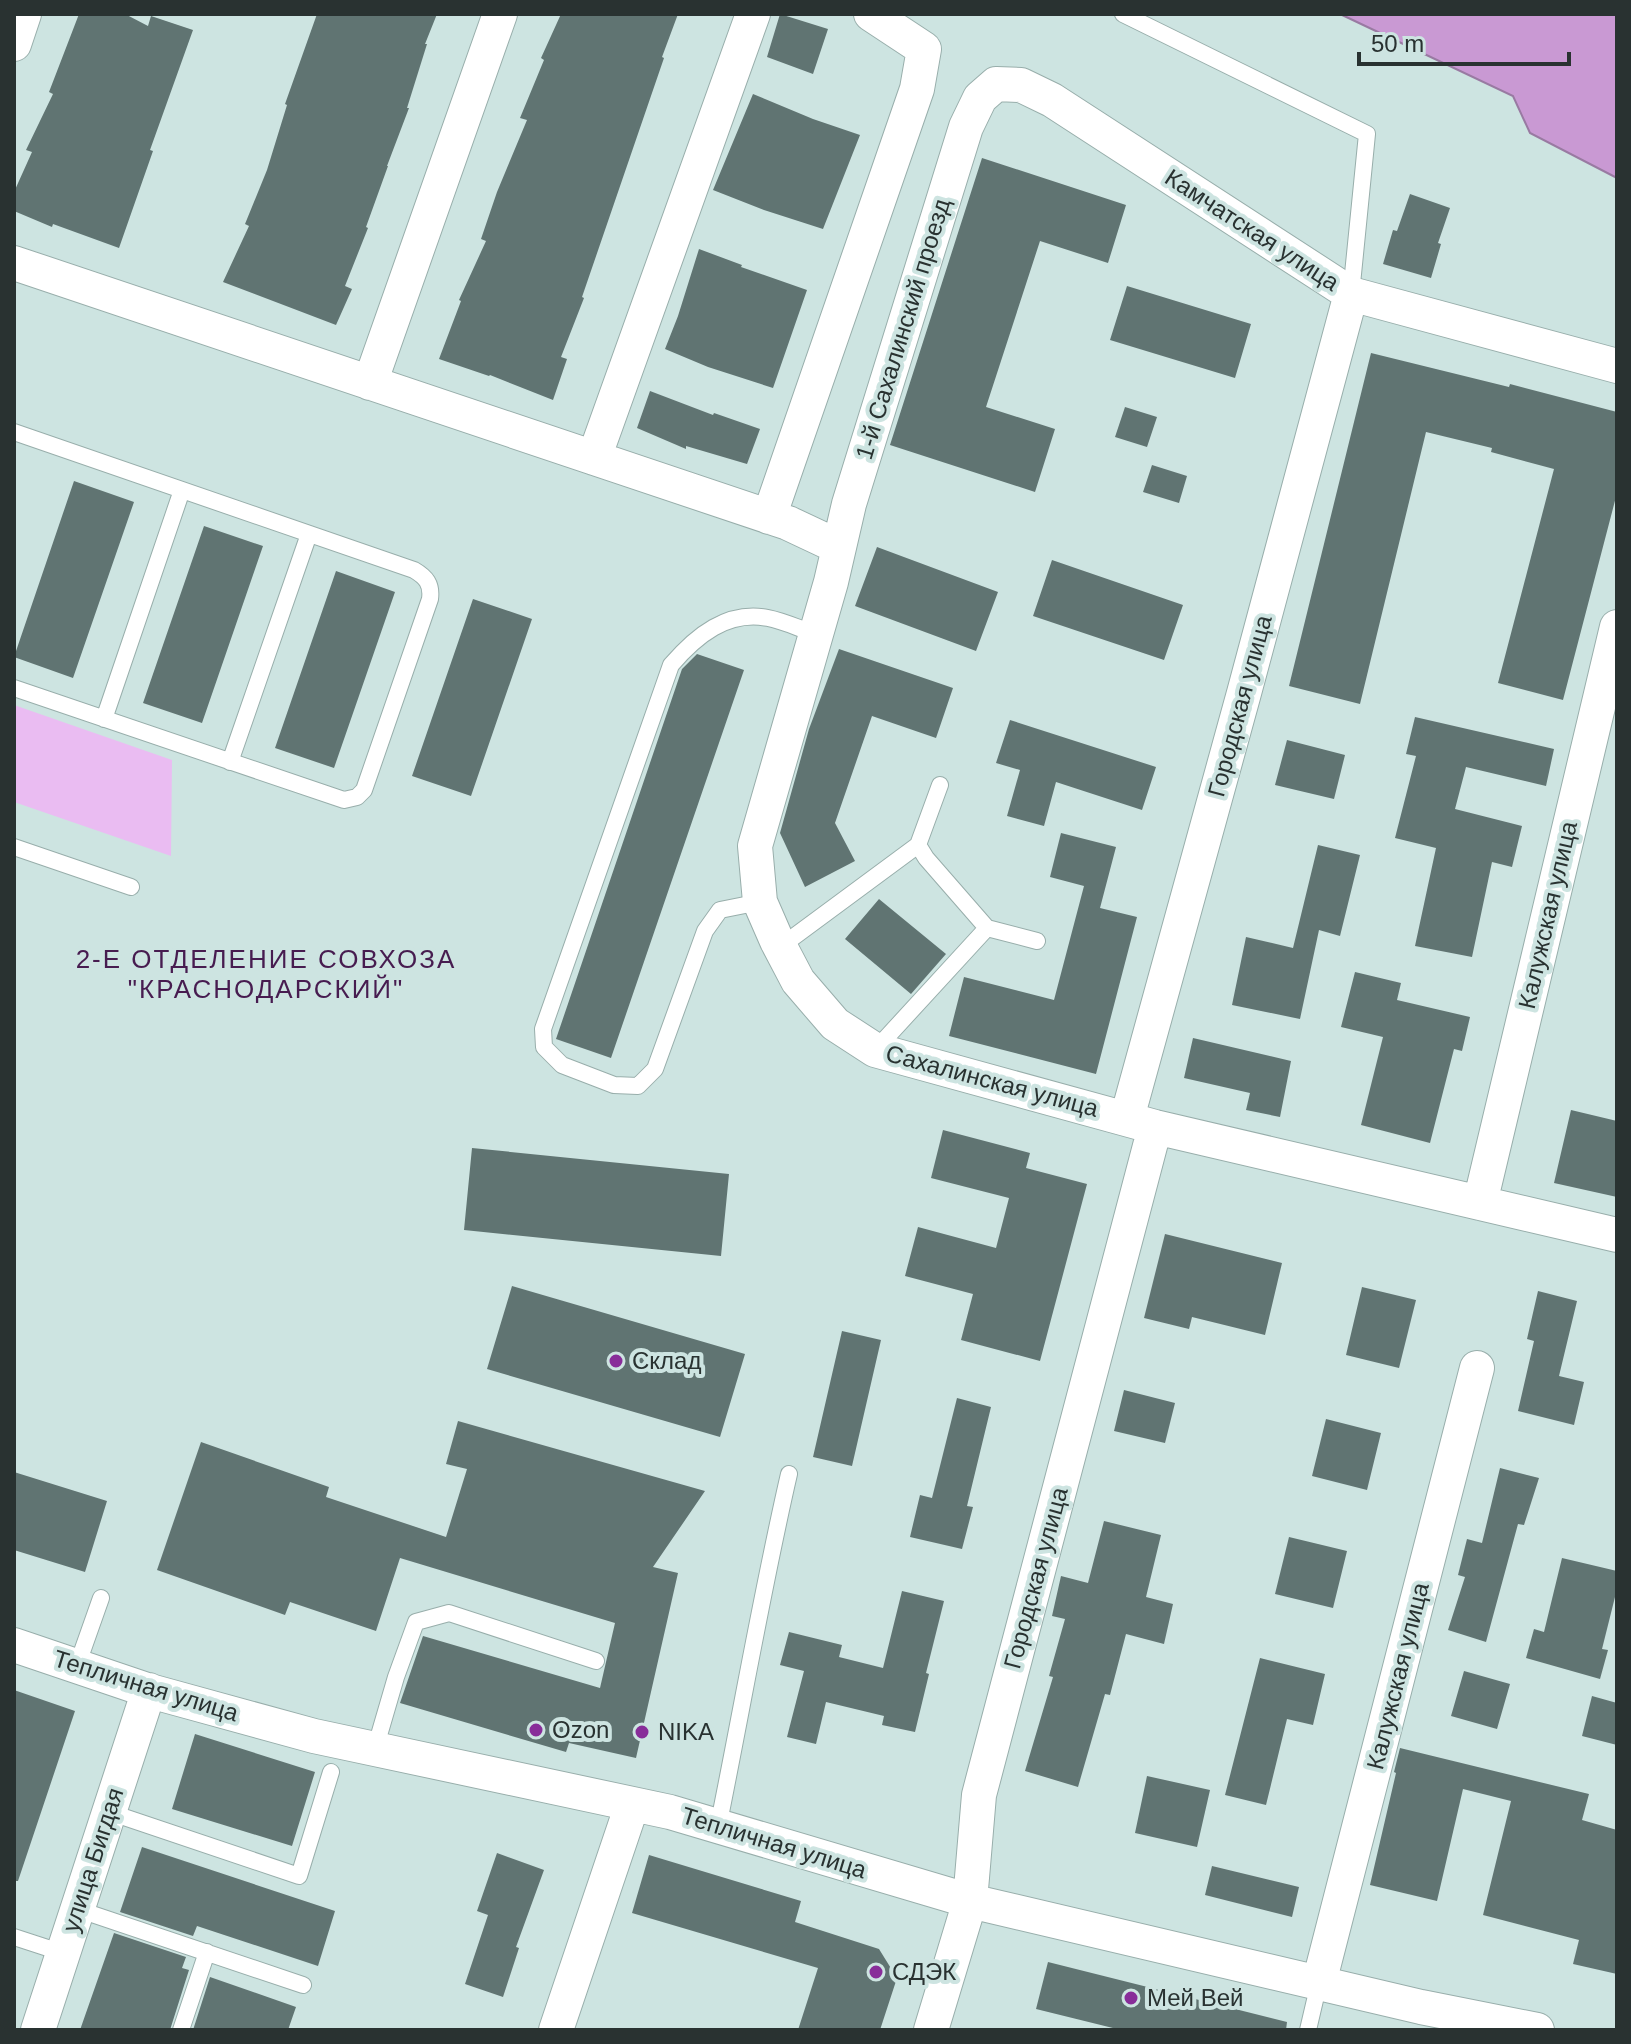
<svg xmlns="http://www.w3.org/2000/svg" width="1631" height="2044" font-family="Helvetica,sans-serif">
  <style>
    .green { fill: #eabcf2 }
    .water { fill: #c999d3; stroke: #997aa2; stroke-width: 2 }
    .building { fill: #607472 }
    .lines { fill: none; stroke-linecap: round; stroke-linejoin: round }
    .lane-casing { stroke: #98aeab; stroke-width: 18 }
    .street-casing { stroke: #98aeab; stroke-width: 36 }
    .lane { stroke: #fff; stroke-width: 16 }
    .street { stroke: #fff; stroke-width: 34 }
    .poi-dot { fill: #882d99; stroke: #cde4e1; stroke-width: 3 }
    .labels { text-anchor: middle; stroke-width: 8; stroke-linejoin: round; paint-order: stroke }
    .street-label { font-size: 24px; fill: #293231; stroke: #cde4e1 }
    .poi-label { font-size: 24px; fill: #293231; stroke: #cde4e1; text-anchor: start }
    .neighbourhood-label { font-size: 26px; letter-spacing: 2px; fill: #471c50; stroke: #cde4e1 }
  </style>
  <rect width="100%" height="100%" fill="#cde4e1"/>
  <path class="green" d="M14,705L172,760L171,856L14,802Z"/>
  <path class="water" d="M1340,14H1617V178L1530,133L1513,96Z"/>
  <path class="building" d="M79,14H125L148,26L151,16L193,30L150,150L153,151L119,248L53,224L52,227L14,211V192L32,152L26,150L53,94L49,92Z
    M317,14H437L425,44H427L407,108H409L387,166H388L366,227L368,228L345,286L352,289L336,325L223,282L249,226L245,224L267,170L287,105L285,104Z
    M561,14H678L662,57L664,58L582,297L584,298L561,357L567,359L553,400L490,375L489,376L439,359L461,301L459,300L486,241L481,239L497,192L527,120L520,118L544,60L541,58Z
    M780,14L828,29L813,74L767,57Z
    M753,94L813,119L860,135L823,229L764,210L713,190Z
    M982,158L1126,205L1108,263L1040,241L986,407L1055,429L1035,492L890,445Z
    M1410,194L1450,208L1438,243L1441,244L1431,278L1383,264L1393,230L1397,231Z
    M699,249L742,265L741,267L807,290L773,388L708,367L665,349L678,316Z
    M1127,286L1251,324L1235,378L1110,340Z
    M1371,353L1509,387L1510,384L1617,412V493L1563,700L1498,683L1554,469L1491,452L1492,448L1426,432L1360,704L1289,686Z
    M650,391L713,415L714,413L760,429L747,464L686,446V449L637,428Z
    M1125,407L1157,417L1147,447L1115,437Z
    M1152,465L1187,476L1179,503L1143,492Z
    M74,481L134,502L73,678L14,657Z
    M204,526L263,546L202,723L143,703Z
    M877,547L998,592L976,651L855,606Z
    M1052,560L1183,605L1164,660L1033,616Z
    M336,571L395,592L334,768L275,748Z
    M473,599L532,619L471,796L412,776Z
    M839,649L953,688L936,738L872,716L835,823L855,861L805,887L780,833L809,729Z
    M697,654L744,670L611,1058L556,1039L682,669Z
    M1415,717L1554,749L1546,786L1466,767L1455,809L1522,826L1512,867L1492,862L1472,957L1415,946L1436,848L1395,838L1416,756L1406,754Z
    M1010,720L1156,767L1142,810L1056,782L1044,826L1007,816L1020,770L996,763Z
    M1287,740L1345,755L1334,799L1275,785Z
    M1061,833L1116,847L1100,908L1137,917L1096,1074L949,1036L964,977L1054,1000L1084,886L1050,877Z
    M1318,845L1360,855L1340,936L1319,930L1300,1019L1232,1005L1246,937L1293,948Z
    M879,899L946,954L911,994L845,939Z
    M1355,972L1401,983L1397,1000L1470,1017L1462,1051L1454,1049L1430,1143L1361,1125L1383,1037L1341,1027Z
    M1193,1038L1291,1061L1280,1117L1246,1110L1250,1093L1184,1078Z
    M1571,1110L1617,1121V1197L1554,1183Z
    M943,1130L1030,1153L1026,1168L1087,1184L1040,1361L961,1340L973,1294L905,1276L918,1227L996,1248L1009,1198L931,1178Z
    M472,1148L729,1174L721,1256L464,1230Z
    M1165,1234L1282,1263L1265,1335L1192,1317L1189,1329L1144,1318Z
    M512,1286L745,1354L720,1437L487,1369Z
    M1362,1287L1416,1300L1399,1368L1346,1355Z
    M1538,1291L1577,1301L1559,1376L1584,1382L1574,1425L1518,1411L1534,1341L1527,1339Z
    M842,1331L881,1340L852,1466L813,1457Z
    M1124,1390L1175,1403L1165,1443L1114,1431Z
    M957,1398L991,1407L967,1506L973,1507L962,1549L910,1537L920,1495L932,1498Z
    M1326,1419L1381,1433L1367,1490L1312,1476Z
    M458,1421L705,1491L653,1567L678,1573L636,1758L569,1743L566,1752L400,1703L423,1636L600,1688L615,1623L400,1558L376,1631L290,1602L285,1615L157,1570L201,1442L329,1487L326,1497L446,1537L467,1469L446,1464Z
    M1500,1468L1539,1478L1524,1525L1518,1524L1486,1642L1448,1630L1465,1577L1458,1575L1467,1539L1482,1543Z
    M14,1472L107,1501L85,1572L14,1550Z
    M1104,1521L1161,1535L1146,1597L1173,1604L1164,1644L1126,1634L1110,1695L1105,1694L1078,1787L1025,1771L1053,1677L1049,1676L1065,1619L1052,1616L1061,1576L1088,1583Z
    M1289,1537L1347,1551L1333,1608L1275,1594Z
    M1562,1558L1617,1571V1589L1602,1649L1608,1650L1600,1679L1526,1658L1534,1629L1544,1632Z
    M902,1591L944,1601L926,1673L929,1674L915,1732L882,1725L884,1716L826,1702L816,1744L787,1737L804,1671L780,1665L789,1632L842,1645L839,1657L883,1668Z
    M1260,1658L1325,1674L1313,1725L1287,1719L1266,1805L1225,1795Z
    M1464,1671L1510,1684L1497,1729L1451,1716Z
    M14,1690L75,1711L18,1881H14Z
    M1592,1696L1617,1703V1745L1582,1736Z
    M195,1734L315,1772L292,1846L172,1809Z
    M1400,1748L1589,1794L1582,1820L1617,1830V1974L1573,1964L1579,1940L1483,1915L1511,1801L1463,1789L1437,1901L1370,1885L1396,1773L1394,1772Z
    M1147,1776L1210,1790L1197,1847L1135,1833Z
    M142,1847L335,1911L318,1966L197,1926L193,1936L120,1912Z
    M497,1853L544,1870L516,1947L519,1948L503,1997L465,1984L488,1915L477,1911Z
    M649,1855L801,1901L795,1922L879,1949L897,1978L880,2030H798L818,1968L632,1913Z
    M1212,1866L1299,1887L1292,1917L1205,1895Z
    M114,1933L186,1957L182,1968L189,1970L170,2030H80Z
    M1048,1962L1287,2022L1286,2030H1121L1036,2009Z
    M210,1977L296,2007L288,2030H193Z"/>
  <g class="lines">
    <defs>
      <path id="lane" d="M1123,14L1367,134L1351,294
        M14,432L414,570C426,577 432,584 430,599L364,790L357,797L344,800L14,688
        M104,719L182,490
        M230,762L309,534
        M918,845L940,785
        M14,847L131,887
        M760,902L720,910L705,931L655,1069L638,1086L614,1085L562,1065L544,1047L543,1029L671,665C696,636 727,610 768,618C784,621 800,629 816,634
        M987,928L1037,941
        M780,947L918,845L926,858L987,928L875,1050
        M77,1666L101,1598
        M375,1749L396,1677L416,1622L449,1613L596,1661
        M109,1812L299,1876L331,1772
        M718,1827C742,1709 762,1591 789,1474
        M77,1909L303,1985
        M14,1937L63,1953
        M181,2030L207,1952
        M1308,2030L1319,1983"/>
      <path id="street" d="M14,44L24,14
        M14,263L788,523L839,547
        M1617,366L1351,294L1052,100L1021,85L996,84L980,98L966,127L849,504L831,582L755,846L760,902L777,941L798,981L835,1024L875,1050L1155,1127L1617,1235
        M370,383L500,14
        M594,458L753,14
        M769,517L917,89L924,49L871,14
        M1127,1118L1244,693L1351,294
        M1480,1203L1617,627
        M14,1645L150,1691L314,1736L670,1812L970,1901L1421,2007L1537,2030
        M1319,1983L1477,1368
        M38,2030L149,1690
        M556,2030L632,1805
        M931,2030L970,1901L979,1795L1155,1127"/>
    </defs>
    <use href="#lane" class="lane-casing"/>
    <use href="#street" class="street-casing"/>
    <use href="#lane" class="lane"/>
    <use href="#street" class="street"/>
  </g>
  <g class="poi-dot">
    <circle cx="616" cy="1361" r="8"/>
    <circle cx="536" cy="1730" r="8"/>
    <circle cx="642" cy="1732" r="8"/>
    <circle cx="876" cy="1972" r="8"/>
    <circle cx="1131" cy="1998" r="8"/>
  </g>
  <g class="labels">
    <g class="street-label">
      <text transform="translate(1252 230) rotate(33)" y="8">Камчатская улица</text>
      <text transform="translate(903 329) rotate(-73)" y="8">1-й Сахалинский проезд</text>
      <text transform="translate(1240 706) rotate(-75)" y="8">Городская улица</text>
      <text transform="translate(1548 915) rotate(-77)" y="8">Калужская улица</text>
      <text transform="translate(992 1081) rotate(15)" y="8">Сахалинская улица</text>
      <text transform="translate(1036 1578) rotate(-75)" y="8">Городская улица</text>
      <text transform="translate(1398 1676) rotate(-76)" y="8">Калужская улица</text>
      <text transform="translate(146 1686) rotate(17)" y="8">Тепличная улица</text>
      <text transform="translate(774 1843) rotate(17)" y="8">Тепличная улица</text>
      <text transform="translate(93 1860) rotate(-72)" y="8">улица Бигдая</text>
    </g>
    <g class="poi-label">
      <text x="632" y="1369">Склад</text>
      <text x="552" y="1738">Ozon</text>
      <text x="658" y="1740">NIKA</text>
      <text x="892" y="1980">СДЭК</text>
      <text x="1147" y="2006">Мей Вей</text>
    </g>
    <g class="neighbourhood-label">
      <text x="266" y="968">2-Е ОТДЕЛЕНИЕ СОВХОЗА<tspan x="266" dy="30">"КРАСНОДАРСКИЙ"</tspan></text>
    </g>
  </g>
  <rect width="1631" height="2044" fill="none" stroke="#293231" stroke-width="32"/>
  <path d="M1359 52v12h210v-12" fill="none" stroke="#293231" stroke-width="4"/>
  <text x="1371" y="52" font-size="24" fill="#293231" stroke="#cde4e1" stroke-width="6" paint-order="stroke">50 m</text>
</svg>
